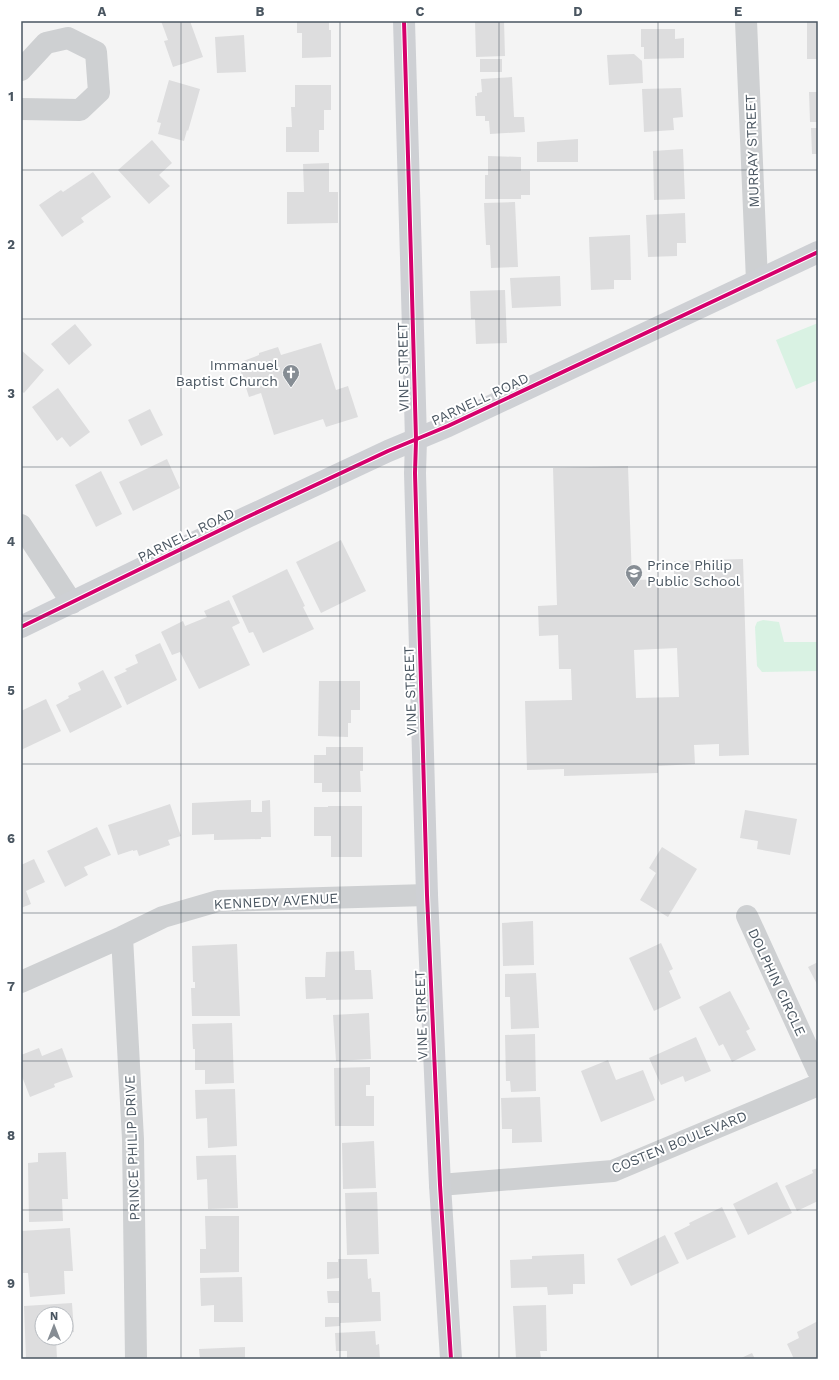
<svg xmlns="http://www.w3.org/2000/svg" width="839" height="1380" font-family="'Work Sans',sans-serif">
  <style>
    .green { fill: #d9f2e3 }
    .building { fill: #ddddde; fill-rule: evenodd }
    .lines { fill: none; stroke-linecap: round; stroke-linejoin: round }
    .street { stroke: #ced0d2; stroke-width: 22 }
    .secondary { stroke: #ced0d4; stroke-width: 22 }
    .cycleway-casing { stroke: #fff; stroke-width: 6 }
    .cycleway { stroke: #d6006c; stroke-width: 4 }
    .grid { fill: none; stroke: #4a5661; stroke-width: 1; stroke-opacity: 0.55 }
    .labels { text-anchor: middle; stroke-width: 4; stroke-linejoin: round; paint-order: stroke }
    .street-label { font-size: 14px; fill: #4a5661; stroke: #fff }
    .poi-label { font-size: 14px; fill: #4a5661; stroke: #fff; text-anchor: end }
    .neatline { fill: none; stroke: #4a5661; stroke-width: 1.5 }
    .grid-label { font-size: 13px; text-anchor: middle; font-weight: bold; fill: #4a5661 }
  </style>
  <rect width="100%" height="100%" fill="#f4f4f4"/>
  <path class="green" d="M818,323V380L796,389L776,340Z
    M763,620L779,622L784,642H818V671L762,672L757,666L755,627L757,622Z"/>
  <path class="building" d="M161,21H190L203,57L173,67L164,41L168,40Z
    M297,21H329V30H331V57L302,58V33H297Z
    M475,21H504L505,56L476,57Z
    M807,21H818V59H807Z
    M641,29H675V39L684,38V58L644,59V47H641Z
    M244,35L246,72L217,73L215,37Z
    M634,54L642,61L643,83L609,85L607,55Z
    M480,59H502V72H480Z
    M512,77L514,117H524L525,132L490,134L489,121H485V116H476L475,96H477V93L482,92L481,79Z
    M169,80L200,89L188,131L187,130L184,141L158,134L161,123L157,122Z
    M295,85H331V110H324V130H319V152H286V127H292L291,107H295Z
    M681,88L683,117L673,118L674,130L644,132L642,89Z
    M809,92H818V122H810Z
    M811,128H818V159H817V154H812Z
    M578,139V162H537V142Z
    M152,140L172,163L159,175L170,186L149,204L118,170Z
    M683,149L685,199L654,200L653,151Z
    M488,156L521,157V171H530V195H521V199H485V175H488Z
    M329,163V192H338V223L287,224V192H304L303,164Z
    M93,172L111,197L81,218L84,222L62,237L39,205L61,190L63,192Z
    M515,202L518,267L491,268L490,245H486L484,203Z
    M685,213L686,243H677V256L648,257L646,215Z
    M630,235L631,280H614V289L591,290L589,237Z
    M560,276L561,306L512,308L510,278Z
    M505,290L507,343L476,344L475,319H471L470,291Z
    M75,324L92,345L69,365L51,344Z
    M321,343L336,390L348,386L358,417L326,427L323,419L274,435L261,393L249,397L238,363L259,355V353L278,347L281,355Z
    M21,350L44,370L24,393L21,391Z
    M58,388L90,432L70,447L62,437L57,441L32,407Z
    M150,409L163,435L141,446L128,420Z
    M167,459L180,488L133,511L119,482Z
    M628,466L632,580L674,579V561L743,559L749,755L719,756V744L694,745L695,764L658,766V773L564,776V769L527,770L525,701L572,700L571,669H559L558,635L539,636L538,606L557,605L553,468ZM677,648L679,697L636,698L634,650Z
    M101,471L122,514L96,527L75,485Z
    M341,540L366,591L321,613L296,562Z
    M287,569L305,606L303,607L314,629L263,653L253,632L249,633L232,596Z
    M229,600L240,623L232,627L250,665L199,689L180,652L172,655L161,632L183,621L185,626L207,617L204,611Z
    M160,643L177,680L127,705L114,677L127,671L125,669L138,663L135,655Z
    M103,670L122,707L70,733L56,705L69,698L68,696L81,690L78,683Z
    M319,681H360V710H351V723H348V737L318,736Z
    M46,699L61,731L21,750V711Z
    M326,747H363V771H360L361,792H322V783H314V755H326Z
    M251,800V812H262V801L270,800L271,837H261V839L214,840V834L192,835V803Z
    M170,804L181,836L168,840L170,845L139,856L137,850L133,851V850L118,855L108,825Z
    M328,806H362V857H331V836H314V807H328Z
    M745,810L797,819L790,855L757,849L758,841L740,838Z
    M97,827L111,855L84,867L88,875L65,887L47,851Z
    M662,847L697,869L668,917L640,900L656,873L649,868Z
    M34,859L45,882L26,891L31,904L21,908V865Z
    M533,921L534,965L503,966L502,923Z
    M661,943L673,969L669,971L681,998L654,1011L629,958Z
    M237,944L240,1016H192L191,988H195V982H193L192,946Z
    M354,951L355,970H371L373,999L326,1000V998L306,999L305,977H325L326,952Z
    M818,962V986L808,967Z
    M536,973L539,1028L511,1029L510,997H505V974Z
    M730,991L750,1029L746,1031L756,1050L732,1062L723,1044L719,1046L699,1007Z
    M369,1013L371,1059L336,1061L333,1015Z
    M232,1023L234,1083L205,1084V1070H195V1049H193L192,1024Z
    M535,1034L536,1091L511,1092L510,1081H506L505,1035Z
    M696,1037L711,1071L685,1082L683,1076L661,1085L649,1058Z
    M39,1048L42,1056L62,1048L73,1077L54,1084L55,1087L30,1097L21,1074V1055Z
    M608,1060L616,1080L643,1070L655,1100L601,1122L581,1071Z
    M370,1067V1085H366V1096H374V1126H335L334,1068Z
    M235,1089L237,1146L208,1148L207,1118L196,1119L195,1090Z
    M540,1097L542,1142L512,1143V1129H502L501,1098Z
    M374,1141L376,1188L343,1189L342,1143Z
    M66,1152L68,1199H62L63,1221L29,1222L28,1163L38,1162V1153Z
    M236,1155L238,1208L208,1209L207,1179L197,1180L196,1156Z
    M818,1168V1201L797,1211L785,1186L813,1173L812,1170Z
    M777,1182L792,1213L748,1235L733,1204Z
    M377,1192L379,1254L347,1255L345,1193Z
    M722,1207L736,1237L687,1260L674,1233L690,1225L689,1223Z
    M205,1216H239V1272L200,1273V1249H206Z
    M70,1228L73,1271H64L65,1294L30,1297L28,1273H23L21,1231Z
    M665,1235L679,1263L631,1286L617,1259Z
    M584,1254L585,1284H573V1294L548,1295L547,1287L511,1288L510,1260L532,1259V1256Z
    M338,1259H367L368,1279L371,1278L372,1292H380L381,1321L340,1323V1326L325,1327V1317H339V1303H328L327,1291H339V1278L327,1279V1262H338Z
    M242,1277L243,1322H214V1305L201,1306L200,1278Z
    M72,1303L74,1332L66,1333V1314H42V1338H56L57,1359H26L24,1306Z
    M546,1305L547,1351H540L541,1359H516L513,1306Z
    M818,1321V1357L814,1359H794L787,1344L799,1338L797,1332Z
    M375,1331L376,1345L379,1344L380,1359H347V1351H336L335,1333Z
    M245,1347V1359H200L199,1349Z
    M752,1353L755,1359H739Z"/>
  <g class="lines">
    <path class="street" d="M746,21L757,281
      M21,70L46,43L68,38L96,52L99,92L80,110L21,109
      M21,525L72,603
      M747,916L818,1071
      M122,937L133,1139L136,1359
      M21,982L122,937L163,917L218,901L427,895
      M440,1185L613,1171L818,1085"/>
    <path class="secondary" d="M404,21L411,258L416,440L415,473L427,895L440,1185L451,1359
      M21,627L245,518L388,451L448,426L818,252"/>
    <defs>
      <path id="cycleway" d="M404,21L411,258L416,440L415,473L427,895L440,1185L451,1359
        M21,627L245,518L388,451L448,426L818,252"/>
    </defs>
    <use href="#cycleway" class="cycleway-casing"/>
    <use href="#cycleway" class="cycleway"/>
  </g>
  <path class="grid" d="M181,21V1359M340,21V1359M499,21V1359M658,21V1359M21,170H818M21,319H818M21,467H818M21,616H818M21,764H818M21,913H818M21,1061H818M21,1210H818"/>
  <defs>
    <symbol id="church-pin" viewBox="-11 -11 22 30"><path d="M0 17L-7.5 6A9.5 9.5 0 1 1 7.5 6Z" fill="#868d94" stroke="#fff"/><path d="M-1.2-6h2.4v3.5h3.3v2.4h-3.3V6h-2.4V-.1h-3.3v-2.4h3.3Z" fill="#fff"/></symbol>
    <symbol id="school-pin" viewBox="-11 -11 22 30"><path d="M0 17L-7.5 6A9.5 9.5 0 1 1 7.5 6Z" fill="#868d94" stroke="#fff"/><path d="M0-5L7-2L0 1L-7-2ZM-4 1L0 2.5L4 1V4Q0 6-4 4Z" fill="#fff"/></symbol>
  </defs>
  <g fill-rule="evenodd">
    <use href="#church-pin" x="281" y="363" width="20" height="27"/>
    <use href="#school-pin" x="624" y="563" width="20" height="27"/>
  </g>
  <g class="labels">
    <g class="street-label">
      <text transform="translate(752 151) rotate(-92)" y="5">MURRAY STREET</text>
      <text transform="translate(403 367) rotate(-91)" y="5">VINE STREET</text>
      <text transform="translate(480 399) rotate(-25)" y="5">PARNELL ROAD</text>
      <text transform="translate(186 535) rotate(-26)" y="5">PARNELL ROAD</text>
      <text transform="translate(410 691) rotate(-92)" y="5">VINE STREET</text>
      <text transform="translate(276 901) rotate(-3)" y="5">KENNEDY AVENUE</text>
      <text transform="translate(777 982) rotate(65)" y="5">DOLPHIN CIRCLE</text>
      <text transform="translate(421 1015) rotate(-92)" y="5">VINE STREET</text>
      <text transform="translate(679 1142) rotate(-22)" y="5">COSTEN BOULEVARD</text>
      <text transform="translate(132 1148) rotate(-92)" y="5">PRINCE PHILIP DRIVE</text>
    </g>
    <g class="poi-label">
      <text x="278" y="370">Immanuel<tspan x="278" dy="16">Baptist Church</tspan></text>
      <text x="647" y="570" text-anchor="start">Prince Philip<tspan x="647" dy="16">Public School</tspan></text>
    </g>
  </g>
  <rect width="839" height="1380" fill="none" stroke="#ffffff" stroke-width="44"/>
  <g transform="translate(54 1326)"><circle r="19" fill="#ffffff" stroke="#b7bbc0"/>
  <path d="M0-3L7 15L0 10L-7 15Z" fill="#868d94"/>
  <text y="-6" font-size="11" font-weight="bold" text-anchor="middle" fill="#4a5661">N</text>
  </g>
  <rect x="22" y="22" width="795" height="1336" class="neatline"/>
  <g class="grid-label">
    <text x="102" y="16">A</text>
    <text x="260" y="16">B</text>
    <text x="420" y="16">C</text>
    <text x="578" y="16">D</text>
    <text x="738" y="16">E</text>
    <text x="11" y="101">1</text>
    <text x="11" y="249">2</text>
    <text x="11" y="398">3</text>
    <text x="11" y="546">4</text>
    <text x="11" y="695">5</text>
    <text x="11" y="843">6</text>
    <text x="11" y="991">7</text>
    <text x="11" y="1140">8</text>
    <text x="11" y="1288">9</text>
  </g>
</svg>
